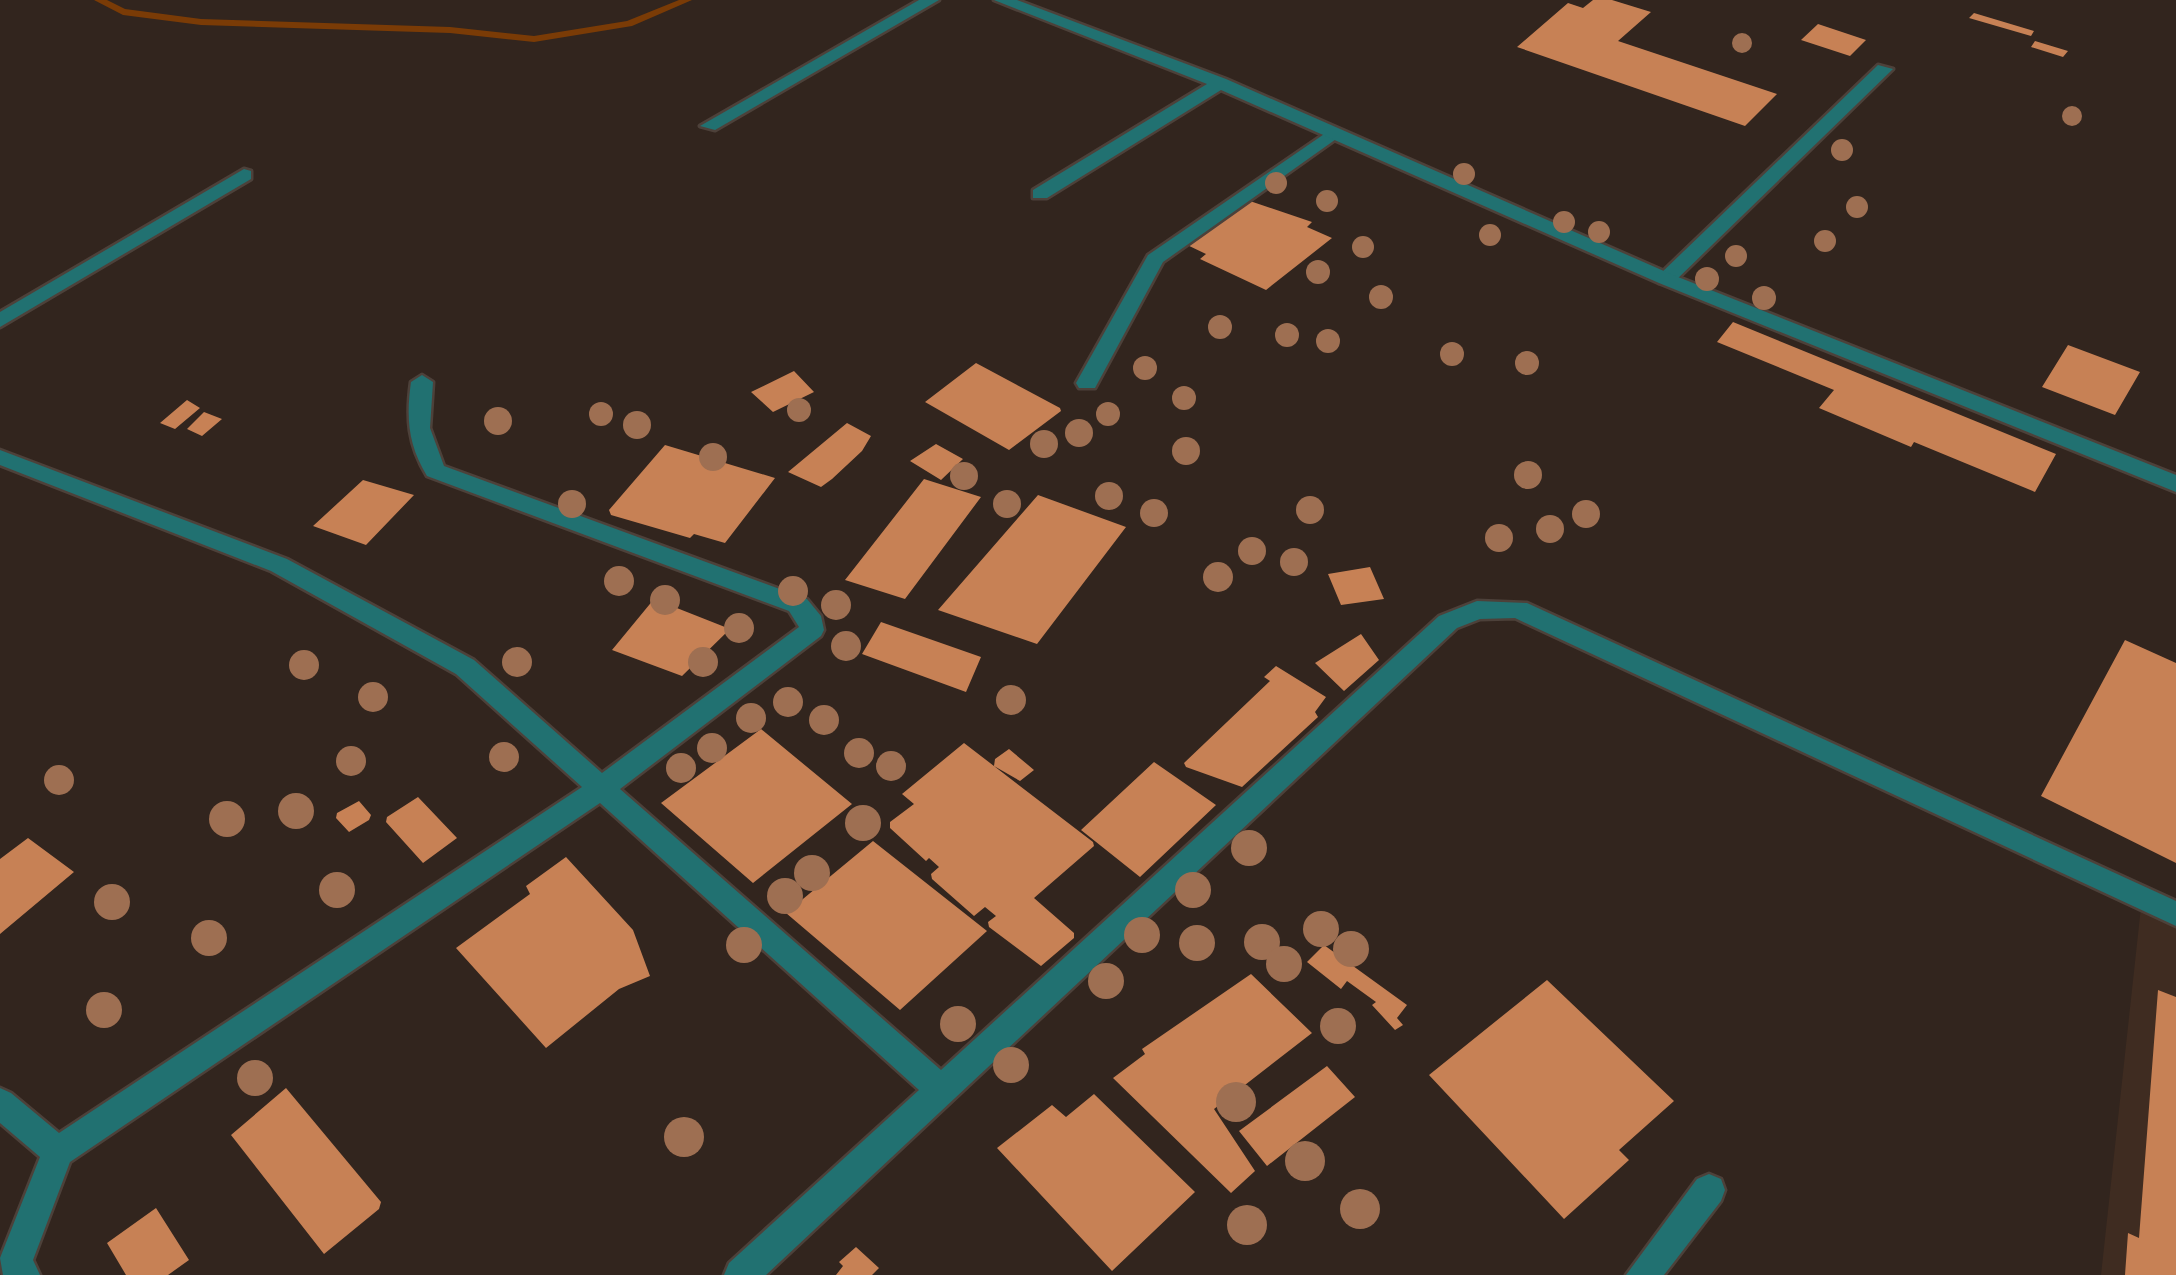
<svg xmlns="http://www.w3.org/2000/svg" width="2176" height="1275" font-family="'Work Sans',sans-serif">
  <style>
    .built { fill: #3f2c21 }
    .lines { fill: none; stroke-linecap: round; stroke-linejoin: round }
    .stream { fill: #7a3b06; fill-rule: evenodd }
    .building { fill: #c78155 }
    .lane-casing { stroke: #4d413a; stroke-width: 5 }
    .street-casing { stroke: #4d413a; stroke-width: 5 }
    .lane { fill: #217171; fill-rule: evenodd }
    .street { fill: #217171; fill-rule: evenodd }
    .tree { fill: #9e6f52 }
  </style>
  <rect width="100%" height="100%" fill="#32251e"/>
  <path class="built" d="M2141,907L2176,925V1275H2101Z"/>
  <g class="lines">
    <path class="stream" d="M94,0H107L125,9L201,19L450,27L534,36L627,21L679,0H692L632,26L534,42L450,33L201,25L123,15Z"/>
  </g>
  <path class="building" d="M1593,0H1612L1651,12L1618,41L1777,94L1745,126L1517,47L1568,3L1583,8Z
    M1974,13L2034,31L2031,36L1969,18Z
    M1818,24L1866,40L1850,56L1801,40Z
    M2035,41L2068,51L2063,57L2031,47Z
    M1241,198L1312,222L1307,227L1332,238L1266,290L1200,259L1206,254L1183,243Z
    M1733,322L2056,454L2035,492L1914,442L1911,447L1819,408L1834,390L1717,342Z
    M2068,345L2140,372L2115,415L2042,387Z
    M976,363L1060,408L1061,411L1009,450L925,402Z
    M794,371L814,392L773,412L751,392Z
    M187,400L200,408L175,429L160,423Z
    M204,412L222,419L202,436L187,429Z
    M847,423L871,436L862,451L832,479L821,487L788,472Z
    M936,444L963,459L941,480L910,461Z
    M665,445L775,478L725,543L694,534L690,538L611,515L609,510Z
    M924,479L981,497L905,599L845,580Z
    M363,480L414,495L366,545L313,526Z
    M1038,495L1126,527L1037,644L938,610Z
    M1370,567L1384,599L1341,605L1328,574Z
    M654,599L730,629L682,676L612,650Z
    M881,622L981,657L966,692L862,654Z
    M1361,634L1379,660L1344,691L1315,663Z
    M2125,640L2176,663V863L2041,796Z
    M1276,666L1326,697L1315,712L1318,717L1242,787L1186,767L1184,763L1270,681L1264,677Z
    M761,729L852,804L753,883L661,803Z
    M964,743L1093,842L1094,846L1034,898L1074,933V938L1041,966L989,927L988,922L996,916L985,907L974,916L932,879L931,874L939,867L929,858L926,861L890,828V822L914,804L902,794Z
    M1009,749L1034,770L1020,781L994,766L995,759Z
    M1154,762L1216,805L1140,877L1081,830Z
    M418,797L457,838L423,863L386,822L387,817Z
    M359,801L371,815L369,820L349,832L336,818L337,813Z
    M28,838L74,872L0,934V859Z
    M873,841L987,931L900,1010L786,913Z
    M566,857L633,930L650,976L619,989L546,1048L456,948L530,894L526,886Z
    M1324,945L1407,1005L1397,1018L1403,1025L1395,1030L1372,1005L1376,1002L1347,981L1341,989L1307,962Z
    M1251,974L1312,1033L1214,1109L1255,1171L1231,1193L1113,1078L1145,1054L1142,1049Z
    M1547,980L1674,1101L1619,1150L1629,1160L1564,1219L1429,1075Z
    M2158,990L2176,997V1275H2125L2128,1233L2139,1238Z
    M1327,1066L1355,1097L1267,1166L1239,1131Z
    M286,1088L381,1202L379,1209L324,1254L231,1135Z
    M1094,1094L1195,1192L1112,1271L997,1148L1052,1105L1066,1117Z
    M156,1208L189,1260L168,1275H126L107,1243Z
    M856,1247L879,1268L872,1275H836L843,1266L839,1262Z"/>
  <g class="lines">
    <defs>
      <path id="lane" d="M1878,65L1893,69L1673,283H1659V275Z
        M1333,128L1342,133L1339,137L1163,262L1095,388H1079L1076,383L1148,255Z"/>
      <path id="street" d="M919,0H939L715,130L700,126Z
        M994,0H1017L1226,79L1673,275L2176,475V492L1659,283L1221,90L1047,198H1033V190L1207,84Z
        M244,169L251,171V179L0,327V312Z
        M422,375L433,382L430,428L444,466L807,599L821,616L824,630L821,636L620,789L941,1070L1439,616L1477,601L1527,603L2176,901V926L1515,618L1480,619L1457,628L766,1275H724L729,1263L919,1090L600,803L70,1162L33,1260L40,1275H3L0,1258L40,1157L0,1123V1088L11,1093L59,1133L582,787L456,674L271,571L0,465V450L287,559L474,660L602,773L799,627L789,611L427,476C408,445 406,418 411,382Z
        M1709,1174L1721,1179L1725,1190L1721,1201L1664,1275H1626L1697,1179Z"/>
    </defs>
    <use href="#lane" class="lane-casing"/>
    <use href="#street" class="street-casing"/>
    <use href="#lane" class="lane"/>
    <use href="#street" class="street"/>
  </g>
  <g class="tree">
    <circle cx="1742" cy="43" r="10"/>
    <circle cx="2072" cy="116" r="10"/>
    <circle cx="1842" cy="150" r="11"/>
    <circle cx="1464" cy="174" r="11"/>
    <circle cx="1276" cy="183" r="11"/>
    <circle cx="1327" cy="201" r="11"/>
    <circle cx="1857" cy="207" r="11"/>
    <circle cx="1564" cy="222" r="11"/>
    <circle cx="1599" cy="232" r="11"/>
    <circle cx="1490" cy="235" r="11"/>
    <circle cx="1825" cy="241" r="11"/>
    <circle cx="1363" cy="247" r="11"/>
    <circle cx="1736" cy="256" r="11"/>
    <circle cx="1318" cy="272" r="12"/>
    <circle cx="1707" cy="279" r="12"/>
    <circle cx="1381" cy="297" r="12"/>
    <circle cx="1764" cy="298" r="12"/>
    <circle cx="1220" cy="327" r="12"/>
    <circle cx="1287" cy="335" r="12"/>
    <circle cx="1328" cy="341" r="12"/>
    <circle cx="1452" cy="354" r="12"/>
    <circle cx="1527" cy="363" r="12"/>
    <circle cx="1145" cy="368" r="12"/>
    <circle cx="1184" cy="398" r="12"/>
    <circle cx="799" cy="410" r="12"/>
    <circle cx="601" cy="414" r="12"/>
    <circle cx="1108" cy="414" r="12"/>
    <circle cx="498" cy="421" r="14"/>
    <circle cx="637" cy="425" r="14"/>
    <circle cx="1079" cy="433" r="14"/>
    <circle cx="1044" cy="444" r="14"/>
    <circle cx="1186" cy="451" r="14"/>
    <circle cx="713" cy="457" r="14"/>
    <circle cx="1528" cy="475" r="14"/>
    <circle cx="964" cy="476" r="14"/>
    <circle cx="1109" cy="496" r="14"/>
    <circle cx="572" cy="504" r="14"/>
    <circle cx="1007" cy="504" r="14"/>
    <circle cx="1310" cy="510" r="14"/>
    <circle cx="1154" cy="513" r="14"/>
    <circle cx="1586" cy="514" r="14"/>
    <circle cx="1550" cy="529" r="14"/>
    <circle cx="1499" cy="538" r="14"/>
    <circle cx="1252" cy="551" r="14"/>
    <circle cx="1294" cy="562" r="14"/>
    <circle cx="1218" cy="577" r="15"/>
    <circle cx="619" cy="581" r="15"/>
    <circle cx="793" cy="591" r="15"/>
    <circle cx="665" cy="600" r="15"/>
    <circle cx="836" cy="605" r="15"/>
    <circle cx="739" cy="628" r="15"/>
    <circle cx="846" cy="646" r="15"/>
    <circle cx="517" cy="662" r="15"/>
    <circle cx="703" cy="662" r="15"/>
    <circle cx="304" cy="665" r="15"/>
    <circle cx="373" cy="697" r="15"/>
    <circle cx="1011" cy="700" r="15"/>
    <circle cx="788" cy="702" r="15"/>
    <circle cx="751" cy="718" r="15"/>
    <circle cx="824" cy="720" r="15"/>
    <circle cx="712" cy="748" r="15"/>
    <circle cx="859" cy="753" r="15"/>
    <circle cx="504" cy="757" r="15"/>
    <circle cx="351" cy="761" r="15"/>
    <circle cx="891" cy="766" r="15"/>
    <circle cx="681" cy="768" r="15"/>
    <circle cx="59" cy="780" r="15"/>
    <circle cx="296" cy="811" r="18"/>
    <circle cx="227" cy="819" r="18"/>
    <circle cx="863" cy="823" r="18"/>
    <circle cx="1249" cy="848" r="18"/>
    <circle cx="812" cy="873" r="18"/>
    <circle cx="337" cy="890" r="18"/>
    <circle cx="1193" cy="890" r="18"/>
    <circle cx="785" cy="896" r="18"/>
    <circle cx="112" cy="902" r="18"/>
    <circle cx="1321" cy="929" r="18"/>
    <circle cx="1142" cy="935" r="18"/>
    <circle cx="209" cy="938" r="18"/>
    <circle cx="1262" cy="942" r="18"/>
    <circle cx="1197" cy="943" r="18"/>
    <circle cx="744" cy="945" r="18"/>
    <circle cx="1351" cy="949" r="18"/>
    <circle cx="1284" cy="964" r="18"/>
    <circle cx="1106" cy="981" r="18"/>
    <circle cx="104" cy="1010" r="18"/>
    <circle cx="958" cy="1024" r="18"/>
    <circle cx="1338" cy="1026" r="18"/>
    <circle cx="1011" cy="1065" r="18"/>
    <circle cx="255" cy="1078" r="18"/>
    <circle cx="1236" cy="1102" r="20"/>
    <circle cx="684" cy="1137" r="20"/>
    <circle cx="1305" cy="1161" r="20"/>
    <circle cx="1360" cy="1209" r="20"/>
    <circle cx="1247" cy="1225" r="20"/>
  </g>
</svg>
